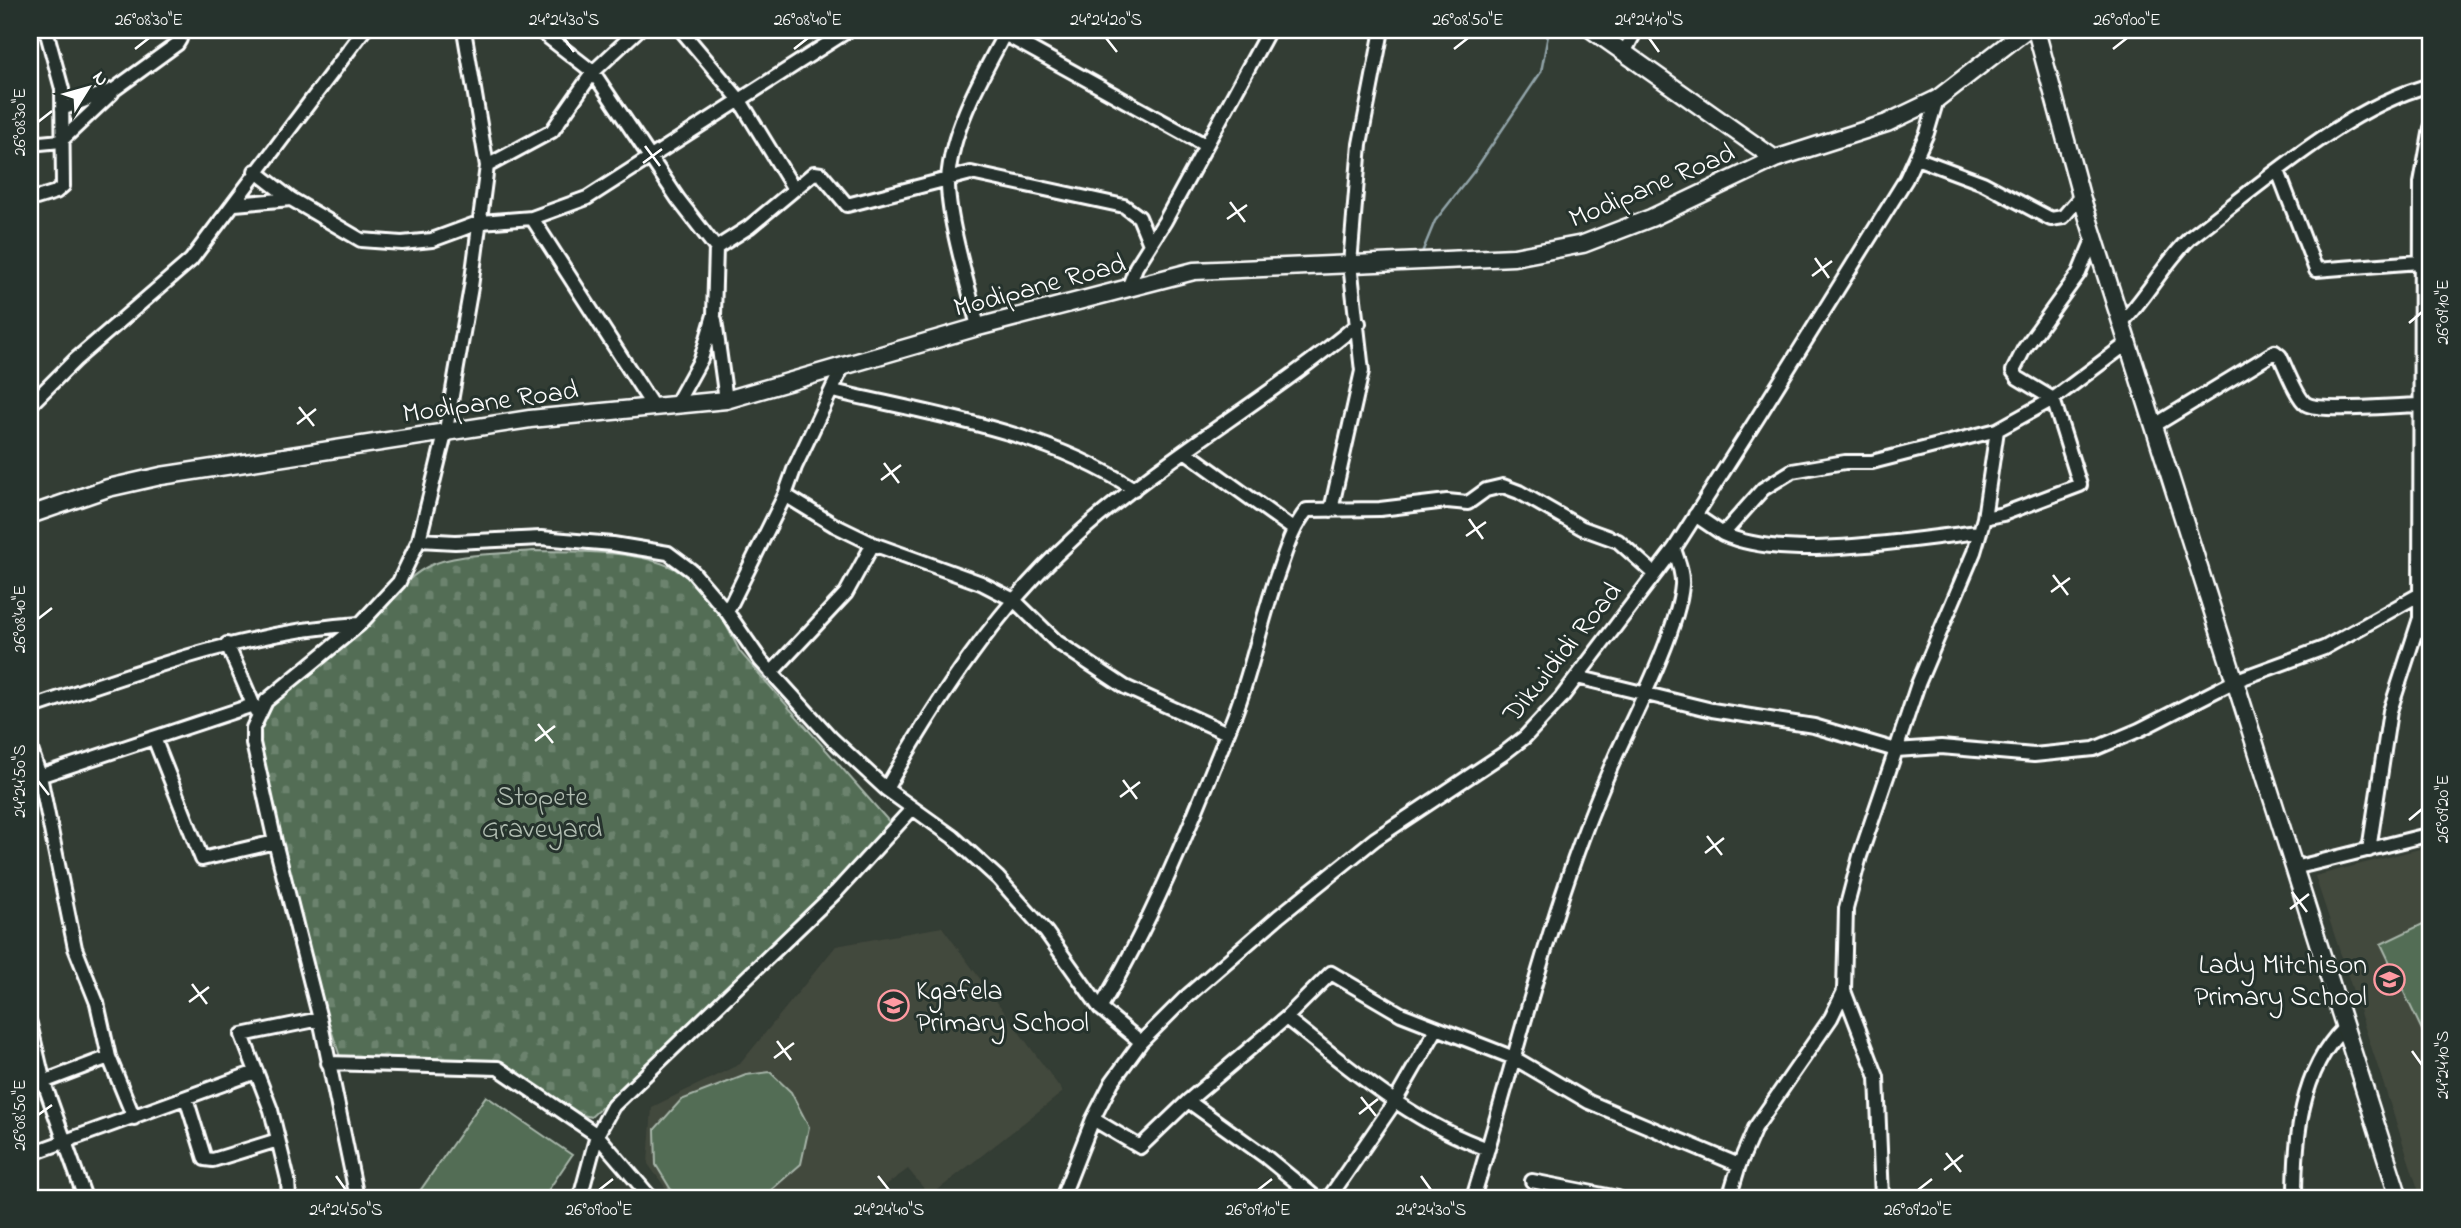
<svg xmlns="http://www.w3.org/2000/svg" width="2461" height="1228" font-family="'Indie Flower',sans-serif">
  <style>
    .built { fill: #43483d }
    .green { fill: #526d55; stroke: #a8b6aa; stroke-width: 2 }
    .cemetery { fill: url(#cemetery-stones); stroke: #a8b6aa; stroke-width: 2 }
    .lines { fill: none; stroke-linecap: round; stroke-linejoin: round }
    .stream { stroke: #92a4a9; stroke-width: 2.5 }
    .minor-casing { stroke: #fff; stroke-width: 18 }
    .major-casing { stroke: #fff; stroke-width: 21 }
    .minor { stroke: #26332d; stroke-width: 12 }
    .major { stroke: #26332d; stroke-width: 16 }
    .ticks { fill: none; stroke: #fff; stroke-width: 2.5 }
    .labels { text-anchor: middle; stroke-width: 6; stroke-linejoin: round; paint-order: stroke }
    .street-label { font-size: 28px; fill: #fff; stroke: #26332d }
    .park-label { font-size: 28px; fill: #b1bdb2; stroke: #26332d }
    .poi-label { font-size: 28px; fill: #fff; stroke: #26332d; text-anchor: end }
    .neatline { fill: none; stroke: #fff; stroke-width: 2.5 }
    .ticks-label { font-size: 18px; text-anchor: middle; fill: #fff }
  </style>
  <defs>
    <pattern id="cemetery-stones" width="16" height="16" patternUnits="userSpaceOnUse" patternTransform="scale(1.75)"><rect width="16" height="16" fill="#526d55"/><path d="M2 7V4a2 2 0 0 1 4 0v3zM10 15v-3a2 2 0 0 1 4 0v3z" fill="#6c836e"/></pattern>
  </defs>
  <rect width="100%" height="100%" fill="#333d34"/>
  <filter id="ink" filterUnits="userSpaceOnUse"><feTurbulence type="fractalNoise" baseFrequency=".0143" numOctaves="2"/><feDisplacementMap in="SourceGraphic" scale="14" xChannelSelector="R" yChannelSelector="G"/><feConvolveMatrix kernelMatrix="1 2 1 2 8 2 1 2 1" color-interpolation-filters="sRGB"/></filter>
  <g filter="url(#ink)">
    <path class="built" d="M2431,846V1198H2421L2315,876Z
      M942,927L1063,1092L930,1196L908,1169L868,1198H673L648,1164L652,1107L740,1064L836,946Z"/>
    <path class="green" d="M2431,920V1049L2381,944Z
      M770,1072L791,1092L809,1127L801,1164L762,1198H676L656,1165L655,1129L681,1100L746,1075Z
      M486,1096L572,1155L543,1198H415Z"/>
    <path class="cemetery" d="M533,551C579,552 648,548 687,576C711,593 727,626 740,652L892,825L685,1031L591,1117L570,1112L494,1063L341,1060L307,955L256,733C268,690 323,665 354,637C380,614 396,584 427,567C453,553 503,554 533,551Z"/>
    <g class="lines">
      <path class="stream" d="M1421,255L1435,221L1475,170L1541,72L1549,30"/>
      <defs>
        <path id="minor" d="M30,30H48
          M539,30L593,72L678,199L716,248L714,315L701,359L675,406
          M681,30L739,99L794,189
          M997,30L1205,145
          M1624,53L1636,30
          M62,109L115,89L177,44L180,39L177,30
          M30,144L61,141L112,93
          M1916,158L1983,183L2051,219L2063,217L2081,196
          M487,166L552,131L593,72L638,30
          M255,171L291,199
          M2278,171L2316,270L2419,262
          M30,200L56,192L63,186L62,89L46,30
          M235,204L291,199L361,240L402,243L432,240L481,222L532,218L587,198L849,30
          M532,218L654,408
          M716,248L749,227L814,173L821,174L847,205L971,173L1124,206L1139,217L1150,244
          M1129,286L1136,267L1165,221L1269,30
          M715,320L726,400
          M2122,322C2148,295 2164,263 2191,237C2259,186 2349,105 2431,85
          M978,327C969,287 947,218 948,180C951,130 981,78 1004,35
          M833,391C936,415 1045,431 1134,489
          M30,405L75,360L191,260L364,30
          M2155,425L2275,352L2280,356C2285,366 2297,398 2306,404C2321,413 2399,405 2421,405
          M1186,452L1293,529
          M785,495L834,525L873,544L981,583L1014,600L1057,642L1125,687L1227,733
          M1331,510L1362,371L1350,264L1360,144L1382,30
          M1695,515L1723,534
          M1984,518L2003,514L2080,485L2053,399L2018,378L2013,371L2024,349L2079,273L2094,237
          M1980,532C1909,539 1787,563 1723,534L1763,489L1792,471L1845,462H1872L1997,430
          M419,540L455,542L541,538L613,544L668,553L692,571L727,612L761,661L831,738L886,789L953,837L998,878L1046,932L1100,1008L1141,1042
          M727,612L785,495L795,467L842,368
          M2419,625L2431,640
          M227,644L256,711
          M771,673L846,593L873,544
          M1577,677L1712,710L1814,726L1896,750L1918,684L1974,552L1984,518L1997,430L2053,399L2129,342
          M30,708C138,672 244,631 359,624
          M154,738L202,859L275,842
          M30,747L40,776L75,948L97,1003L109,1057L134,1118
          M30,779L253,705
          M886,789C938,698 996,609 1074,538C1162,458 1268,400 1359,323
          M2369,850L2390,711L2420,618L2421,183L2431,128
          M2294,868L2431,834
          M1844,991L1877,1077L1882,1198
          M1100,1008C1154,919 1192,821 1231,724C1252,674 1261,618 1280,567C1287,547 1293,527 1307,510L1380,509L1447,501L1468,503L1486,490L1503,486L1519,492L1582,528L1618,541L1655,574
          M1286,1018C1351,1069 1410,1122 1488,1149
          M30,1024L44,1083L85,1198
          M328,1063L498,1068L597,1135L651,1198
          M30,1087L109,1057
          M186,1098L205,1159L213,1160L278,1140
          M1188,1101L1266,1157L1316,1198
          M1093,1119L1140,1147L1188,1101L1286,1018L1331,973L1401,1014L1514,1058L1589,1102L1739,1165
          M30,1154L256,1072
          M1532,1181L1618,1198
          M289,1198L288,1180L271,1110L242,1035L320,1019
          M357,1198L320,1019L275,842L253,743V728L266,701L360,624L399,582L419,540L446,430L471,287L487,166L464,30
          M580,1198L597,1135L613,1106L837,891L912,809
          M1030,1198H1039
          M1062,1198L1093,1119L1112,1082L1141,1042L1186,997L1278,917L1375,839L1503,754L1525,737L1561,698L1674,549L1758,417L1906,179L1927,133L1937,99
          M1329,1198L1394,1103L1436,1030
          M1473,1198C1522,1041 1554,884 1626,734C1643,698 1679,624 1682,585C1683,573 1678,561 1674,549
          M1729,1198L1739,1165L1755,1128L1831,1018L1844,991L1846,909L1860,856L1896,750L1941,747L2034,755L2094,749L2139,730L2237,680L2324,648L2431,588
          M2295,1198C2295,1139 2300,1071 2344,1028"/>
        <path id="major" d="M1592,30L1775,159
          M2036,30L2081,196L2399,1198
          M30,515L108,488L161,476L530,419L726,400L978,327L1194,271L1514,257L1583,244L1651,218L1775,159L1887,123L1937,99L2026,30"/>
      </defs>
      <use href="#minor" class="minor-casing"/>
      <use href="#major" class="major-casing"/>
      <use href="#minor" class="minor"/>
      <use href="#major" class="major"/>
    </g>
  </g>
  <path class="ticks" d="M564,38L574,52M1106,38L1117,52M1649,38L1659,52M135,49L149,38M794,49L808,38M1454,49L1468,38M2113,49L2127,38M38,122L52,111M645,146L660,166M643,163L662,149M1230,202L1245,222M1227,219L1247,205M1815,258L1829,278M1812,276L1832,261M2409,323L2422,312M299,407L314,426M297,424L316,409M884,463L899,483M881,480L901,465M1469,519L1483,539M1466,536L1486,522M2053,575L2068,595M2051,592L2070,578M38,619L52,608M538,724L553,743M535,741L555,726M1123,780L1137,799M38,781L49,795M1120,797L1140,782M2409,820L2422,809M1707,836L1722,855M1705,853L1724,838M2292,892L2307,912M2290,909L2309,894M192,984L207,1004M189,1002L209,987M777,1041L791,1060M2412,1051L2422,1065M774,1058L794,1043M1361,1097L1376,1116M1359,1114L1378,1099M38,1115L52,1105M1946,1153L1961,1172M1944,1170L1963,1155M336,1176L346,1190M878,1176L889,1190M1421,1176L1431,1190M599,1190L613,1179M1258,1190L1272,1179M1918,1190L1932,1179"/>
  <defs>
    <symbol id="school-ring" viewBox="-11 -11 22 22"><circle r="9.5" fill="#26332d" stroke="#ff9aa2" stroke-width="1.5"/><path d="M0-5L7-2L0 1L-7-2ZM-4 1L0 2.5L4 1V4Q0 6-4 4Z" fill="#ff9aa2"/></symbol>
  </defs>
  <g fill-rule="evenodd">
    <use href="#school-ring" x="2372" y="962" width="35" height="35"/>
    <use href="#school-ring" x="876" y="988" width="35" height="35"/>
  </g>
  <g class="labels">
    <g class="street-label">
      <text transform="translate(1651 184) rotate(-23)" y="10">Modipane Road</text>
      <text transform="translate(1039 284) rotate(-15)" y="10">Modipane Road</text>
      <text transform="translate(490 400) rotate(-8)" y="10">Modipane Road</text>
      <text transform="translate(1561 651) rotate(-51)" y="10">Dikwididi Road</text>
    </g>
    <g class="park-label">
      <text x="542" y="805">Stopete<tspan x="542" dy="32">Graveyard</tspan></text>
    </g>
    <g class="poi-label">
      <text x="2367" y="973">Lady Mitchison<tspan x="2367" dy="32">Primary School</tspan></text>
      <text x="916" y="999" text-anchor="start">Kgafela<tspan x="916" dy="32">Primary School</tspan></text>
    </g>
  </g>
  <rect width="2461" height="1228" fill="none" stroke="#26332d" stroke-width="77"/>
  <g transform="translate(88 88) rotate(53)" stroke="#26332d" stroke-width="5" paint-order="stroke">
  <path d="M0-5L12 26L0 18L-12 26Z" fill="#ffffff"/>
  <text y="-10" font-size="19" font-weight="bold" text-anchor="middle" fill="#ffffff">N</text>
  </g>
  <rect x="38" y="38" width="2384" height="1152" class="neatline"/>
  <g class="ticks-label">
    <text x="149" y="25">26°08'30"E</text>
    <text x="564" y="25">24°24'30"S</text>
    <text x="808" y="25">26°08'40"E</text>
    <text x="1106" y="25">24°24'20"S</text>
    <text x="1468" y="25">26°08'50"E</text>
    <text x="1649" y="25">24°24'10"S</text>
    <text x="2127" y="25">26°09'00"E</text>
    <text transform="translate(19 122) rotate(-90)" y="6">26°08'30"E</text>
    <text transform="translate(2442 312) rotate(-90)" y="6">26°09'10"E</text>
    <text transform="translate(19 619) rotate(-90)" y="6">26°08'40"E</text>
    <text transform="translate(19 781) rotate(-90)" y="6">24°24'50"S</text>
    <text transform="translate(2442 809) rotate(-90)" y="6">26°09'20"E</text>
    <text transform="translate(2442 1065) rotate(-90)" y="6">24°24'10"S</text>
    <text transform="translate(19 1115) rotate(-90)" y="6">26°08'50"E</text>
    <text x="346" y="1215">24°24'50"S</text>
    <text x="599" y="1215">26°09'00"E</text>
    <text x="889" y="1215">24°24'40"S</text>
    <text x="1258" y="1215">26°09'10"E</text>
    <text x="1431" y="1215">24°24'30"S</text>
    <text x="1918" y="1215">26°09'20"E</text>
  </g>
</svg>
